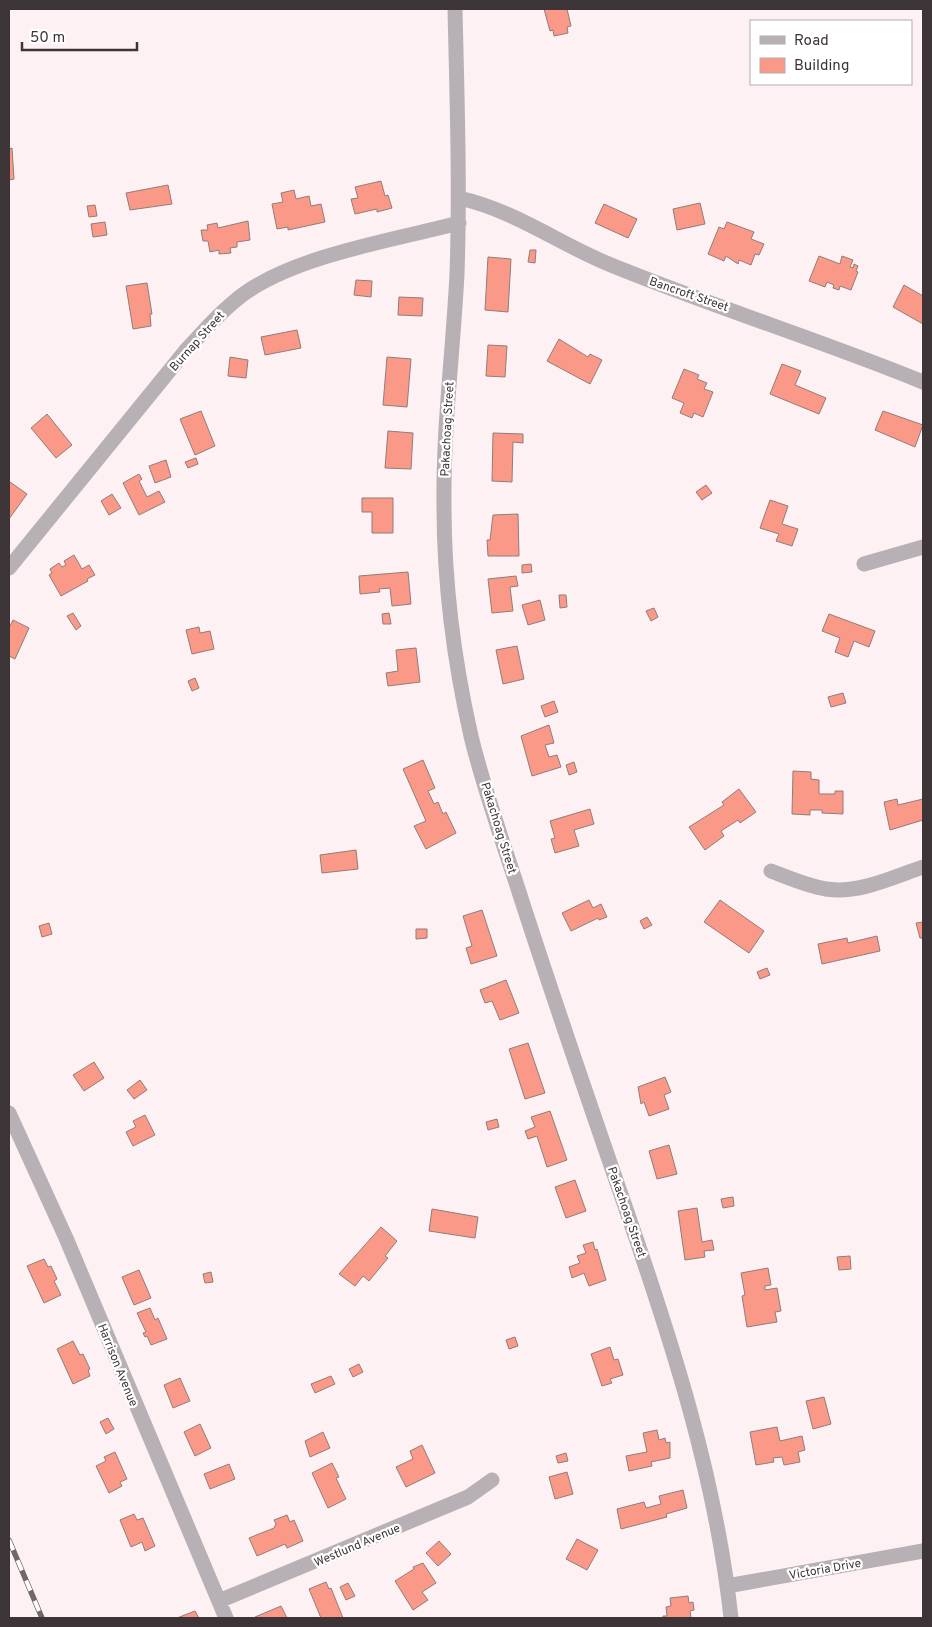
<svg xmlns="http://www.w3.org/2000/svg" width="932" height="1627" font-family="Overpass,sans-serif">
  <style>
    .building { fill: #fb9988; stroke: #8f7d79 }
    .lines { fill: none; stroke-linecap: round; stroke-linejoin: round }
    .minor { stroke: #b7b1b6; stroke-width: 15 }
    .rail-casing { stroke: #706769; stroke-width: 5.5 }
    .rail { stroke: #fff; stroke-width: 4; stroke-dasharray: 11; stroke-linecap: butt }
    .labels { text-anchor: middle; stroke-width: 4.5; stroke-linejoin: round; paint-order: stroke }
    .street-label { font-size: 12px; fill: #3c3436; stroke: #fff }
  </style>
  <rect width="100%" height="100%" fill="#fef1f4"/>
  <path class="building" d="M544,9H567L571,26L567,27L568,33L554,36L553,30L550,31Z
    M12,148L14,179L9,180V149Z
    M381,181L385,196L388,195L392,208L377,212V209L355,214L351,199L358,198L355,187Z
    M168,185L172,204L130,210L126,193Z
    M294,190L296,199L309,196L311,206L321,204L325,222L288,230V227L277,229L272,204L283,202L281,193Z
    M700,203L705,224L677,230L673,209Z
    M604,204L637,219L628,238L595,223Z
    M95,205L97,216L89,217L87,206Z
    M248,221L250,240L237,242V247L230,248L231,253L219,254V250L210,252L208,241H203L201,230H208L207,225L217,223L218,228Z
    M105,222L107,235L93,237L91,224Z
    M727,222L754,232L751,239L764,244L759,255L755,254L751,265L739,260L738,264L726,256L724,261L708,254L719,227L724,229Z
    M530,250H536L535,263L528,262Z
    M819,256L840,264L842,256L853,260L850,267L853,268L854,264L858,266L856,271L858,272L851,290L840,286L839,290L833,288L834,285L827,282L825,287L809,281Z
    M488,257L511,259L508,312L485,310Z
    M356,280L372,281L371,297L354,295Z
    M147,283L152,314H150L151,326L133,329L126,286Z
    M904,285L923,296V324L893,307Z
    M399,297L423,298L422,316L398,315Z
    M297,330L301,348L265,355L261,337Z
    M559,339L588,357L590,354L602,360L590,384L547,361Z
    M488,345L507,346L505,377L486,376Z
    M230,357L248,360L246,378L228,376Z
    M387,357L411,359L407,407L383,405Z
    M782,364L801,371L795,385L826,398L819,414L770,394Z
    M684,369L699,375L697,379L707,383L704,389L713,392L703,417L694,413L692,418L680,413L684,403L672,398Z
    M201,411L215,446L195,455L180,419Z
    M883,411L923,425L915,447L875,430Z
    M47,414L72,445L56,458L31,428Z
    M388,431L413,433L411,469L385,468Z
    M493,433L523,434V443L513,442L512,482L492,481Z
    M196,458L198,464L188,468L185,462Z
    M166,460L171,477L155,483L149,466Z
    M139,474L142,479L139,481L147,497L159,491L165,502L139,515L123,483Z
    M10,482L27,494L9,519V483Z
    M706,485L712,493L702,500L696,492Z
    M112,494L121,508L109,515L101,501Z
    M362,498H393V533H372V512H362Z
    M770,500L788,506L782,524L798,529L792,546L776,541L779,534L760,528Z
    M518,514L519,556H488L487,540H490L493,515Z
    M74,555L82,569L89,565L95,575L87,579L88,581L61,596L49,575L52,573L50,569L59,563L62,567L66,565L64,561Z
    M531,564L532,572L522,573V565Z
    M408,572L411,604L392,606L390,588L379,589L380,592L360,594L359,576Z
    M516,576L518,586L510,587L513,611L492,613L488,579Z
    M559,595H566L567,607L560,608Z
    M540,600L545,620L528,625L522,605Z
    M654,608L658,617L651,621L646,611Z
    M73,613L81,626L76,630L67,616Z
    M389,613L391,624H383L382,614Z
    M829,614L875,631L869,647L854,641L848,657L835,652L840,638L822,631Z
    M13,620L29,628L15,659L9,656V628Z
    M199,627L200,633L210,631L214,649L192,654L186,630Z
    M517,646L524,679L503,684L496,650Z
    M416,648L420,682L388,686L386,673L398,671L396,650Z
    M195,678L199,688L192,691L188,681Z
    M843,693L846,703L831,707L828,697Z
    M554,701L558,712L545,717L541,706Z
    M549,725L554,743L545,745L549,757L557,755L561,767L532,776L521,736Z
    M423,760L435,788L428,791L434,804L438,802L443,814L446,812L456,833L426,849L414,826L426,821L403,769Z
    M574,762L577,772L569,775L566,765Z
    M793,771L811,772V779L819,780V794H835V791H843V814L822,813V810H810V815L792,814Z
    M739,789L756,812L740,823L738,820L721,831L724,836L705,850L689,827L724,805L722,802Z
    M897,799L898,805L923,799V820L890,830L884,802Z
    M590,809L594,824L574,830L579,846L555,853L551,839L555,838L550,821Z
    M356,850L358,869L322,873L320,855Z
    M589,900L593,908L601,904L607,917L599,920L598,918L571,931L562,913Z
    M720,900L764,931L749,953L704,922Z
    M482,910L497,956L471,964L466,948L472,946L463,916Z
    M647,917L652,925L644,929L640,921Z
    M923,922V938H920L916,923Z
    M49,923L52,934L42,937L39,926Z
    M416,929H427V938L416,939Z
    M877,936L880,951L822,964L818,944L847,938L848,943Z
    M767,968L770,975L760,979L757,972Z
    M506,980L519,1013L500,1020L492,1001L485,1003L480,990Z
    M528,1043L545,1093L525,1099L509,1049Z
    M94,1062L104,1078L84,1091L73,1075Z
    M665,1077L671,1092L664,1095L669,1109L649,1116L644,1102L641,1104L638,1087Z
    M140,1080L147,1090L134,1099L127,1090Z
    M550,1111L567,1160L547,1167L537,1136L528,1139L525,1131L535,1127L531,1117Z
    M145,1115L155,1135L133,1146L126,1132L136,1127L133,1121Z
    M497,1119L499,1127L488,1130L486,1122Z
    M669,1145L677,1174L657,1179L649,1151Z
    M575,1180L586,1211L566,1218L555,1187Z
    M733,1197L734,1206L723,1208L721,1199Z
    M697,1208L702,1242L712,1240L714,1250L704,1251L705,1257L685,1260L678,1211Z
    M432,1209L478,1217L475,1238L429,1231Z
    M381,1227L397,1241L385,1256L388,1258L369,1281L363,1276L355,1286L339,1274Z
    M593,1242L595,1250L597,1249L606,1280L589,1286L584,1273L572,1278L569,1267L580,1263L577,1256L586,1253L583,1245Z
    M850,1256L851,1269L839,1270L837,1257Z
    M44,1259L48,1267L51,1266L57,1279L54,1281L61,1295L44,1303L27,1266Z
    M768,1268L771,1285L765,1286V1290L777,1288L781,1311L775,1312L777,1322L747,1327L742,1296L745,1295L741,1273Z
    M139,1270L151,1298L134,1305L122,1277Z
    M211,1272L213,1282L205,1283L203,1274Z
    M150,1308L155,1320L158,1318L167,1339L151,1345L147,1336L145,1337L143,1333L146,1332L137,1313Z
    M515,1337L518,1346L509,1349L506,1340Z
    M73,1341L80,1355L83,1354L90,1369L88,1370L90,1376L73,1384L57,1349Z
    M610,1347L614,1360L618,1359L623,1375L610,1379L612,1383L602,1386L591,1354Z
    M359,1364L363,1372L353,1377L349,1369Z
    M331,1376L335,1384L315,1393L311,1384Z
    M180,1378L190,1401L173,1408L164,1385Z
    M824,1397L831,1424L813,1429L806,1401Z
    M108,1418L114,1429L106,1434L100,1422Z
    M200,1424L211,1448L195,1456L184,1432Z
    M777,1427L780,1441L802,1436L805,1450L798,1452L800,1462L784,1465L782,1457L773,1458L774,1462L756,1465L750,1432Z
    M657,1430L659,1440L665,1438L666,1443L670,1442V1458L651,1462L652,1466L629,1471L626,1456L647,1452L643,1433Z
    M323,1432L330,1448L310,1457L305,1441Z
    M422,1445L435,1473L406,1487L396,1467L413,1459L410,1451Z
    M115,1452L127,1479L120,1482L122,1486L109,1493L96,1466L106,1461L104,1457Z
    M566,1453L568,1461L558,1463L556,1456Z
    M332,1463L339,1477L336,1478L346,1499L328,1508L312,1473Z
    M229,1464L235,1479L210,1489L204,1474Z
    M567,1472L573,1494L555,1499L549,1477Z
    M683,1490L687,1508L666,1514L667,1517L621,1529L617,1509L644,1502L646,1508L661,1504L659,1496Z
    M134,1514L137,1520L143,1518L155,1546L145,1551L142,1542L131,1547L120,1520Z
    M287,1515L290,1522L294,1520L303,1541L287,1548L285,1544L257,1556L249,1538L274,1528L276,1524L274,1520Z
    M577,1539L598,1550L587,1570L566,1559Z
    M439,1541L451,1554L438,1566L426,1553Z
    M423,1563L436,1583L422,1592L428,1600L413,1610L395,1581L414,1569L413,1567Z
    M326,1582L329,1589L331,1588L343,1618H321L309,1589Z
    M348,1583L355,1596L346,1600L340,1587Z
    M688,1596L689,1603L693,1602L694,1610L690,1611L691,1618H663V1616H667L666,1607L671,1606L670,1598Z
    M281,1606L287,1618H256L255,1617Z
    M195,1611L199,1618H177Z"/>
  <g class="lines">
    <path class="minor" d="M455,9C457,97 460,186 457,274C453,352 443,428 444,506C444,583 454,661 471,736C484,790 503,842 520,895C554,1000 590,1105 626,1209C672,1342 716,1478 731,1618
      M459,198C514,210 559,244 611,265C714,307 820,340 923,382
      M864,564L923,547
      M9,568L187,349C206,329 223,309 245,293C299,255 394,240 459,223
      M771,871C789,878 807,886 826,889C859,894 893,877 923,867
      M9,1113L66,1238L226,1618
      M727,1586L923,1551
      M219,1601L468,1497L492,1480"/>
    <defs>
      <path id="rail" d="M9,1540L42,1618"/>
    </defs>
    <use href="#rail" class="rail-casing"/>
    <use href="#rail" class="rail"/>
  </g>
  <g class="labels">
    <g class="street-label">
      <text transform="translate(689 294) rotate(19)" y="4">Bancroft Street</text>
      <text transform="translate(197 341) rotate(-48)" y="4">Burnap Street</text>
      <text transform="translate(447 429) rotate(-87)" y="4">Pakachoag Street</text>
      <text transform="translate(499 828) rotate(73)" y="4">Pakachoag Street</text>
      <text transform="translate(627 1212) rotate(71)" y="4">Pakachoag Street</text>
      <text transform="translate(118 1365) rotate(68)" y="4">Harrison Avenue</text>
      <text transform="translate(357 1545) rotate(-23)" y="4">Westlund Avenue</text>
      <text transform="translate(825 1569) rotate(-10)" y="4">Victoria Drive</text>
    </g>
  </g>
  <rect width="932" height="1627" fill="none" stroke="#3c3436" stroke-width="20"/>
  <rect x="750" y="20" width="162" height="65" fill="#ffffff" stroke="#b1aeaf"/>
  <rect x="760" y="36" width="25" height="8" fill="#b7b1b6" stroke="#b1aeaf"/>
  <text x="794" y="45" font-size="15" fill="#3c3436">Road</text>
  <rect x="760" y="58" width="25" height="15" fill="#fb9988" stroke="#b1aeaf"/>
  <text x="794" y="70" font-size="15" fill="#3c3436">Building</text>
  <path d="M22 42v8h115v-8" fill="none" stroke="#3c3436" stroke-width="2.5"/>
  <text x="30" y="42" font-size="15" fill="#3c3436" stroke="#ffffff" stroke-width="4" paint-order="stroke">50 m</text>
</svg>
